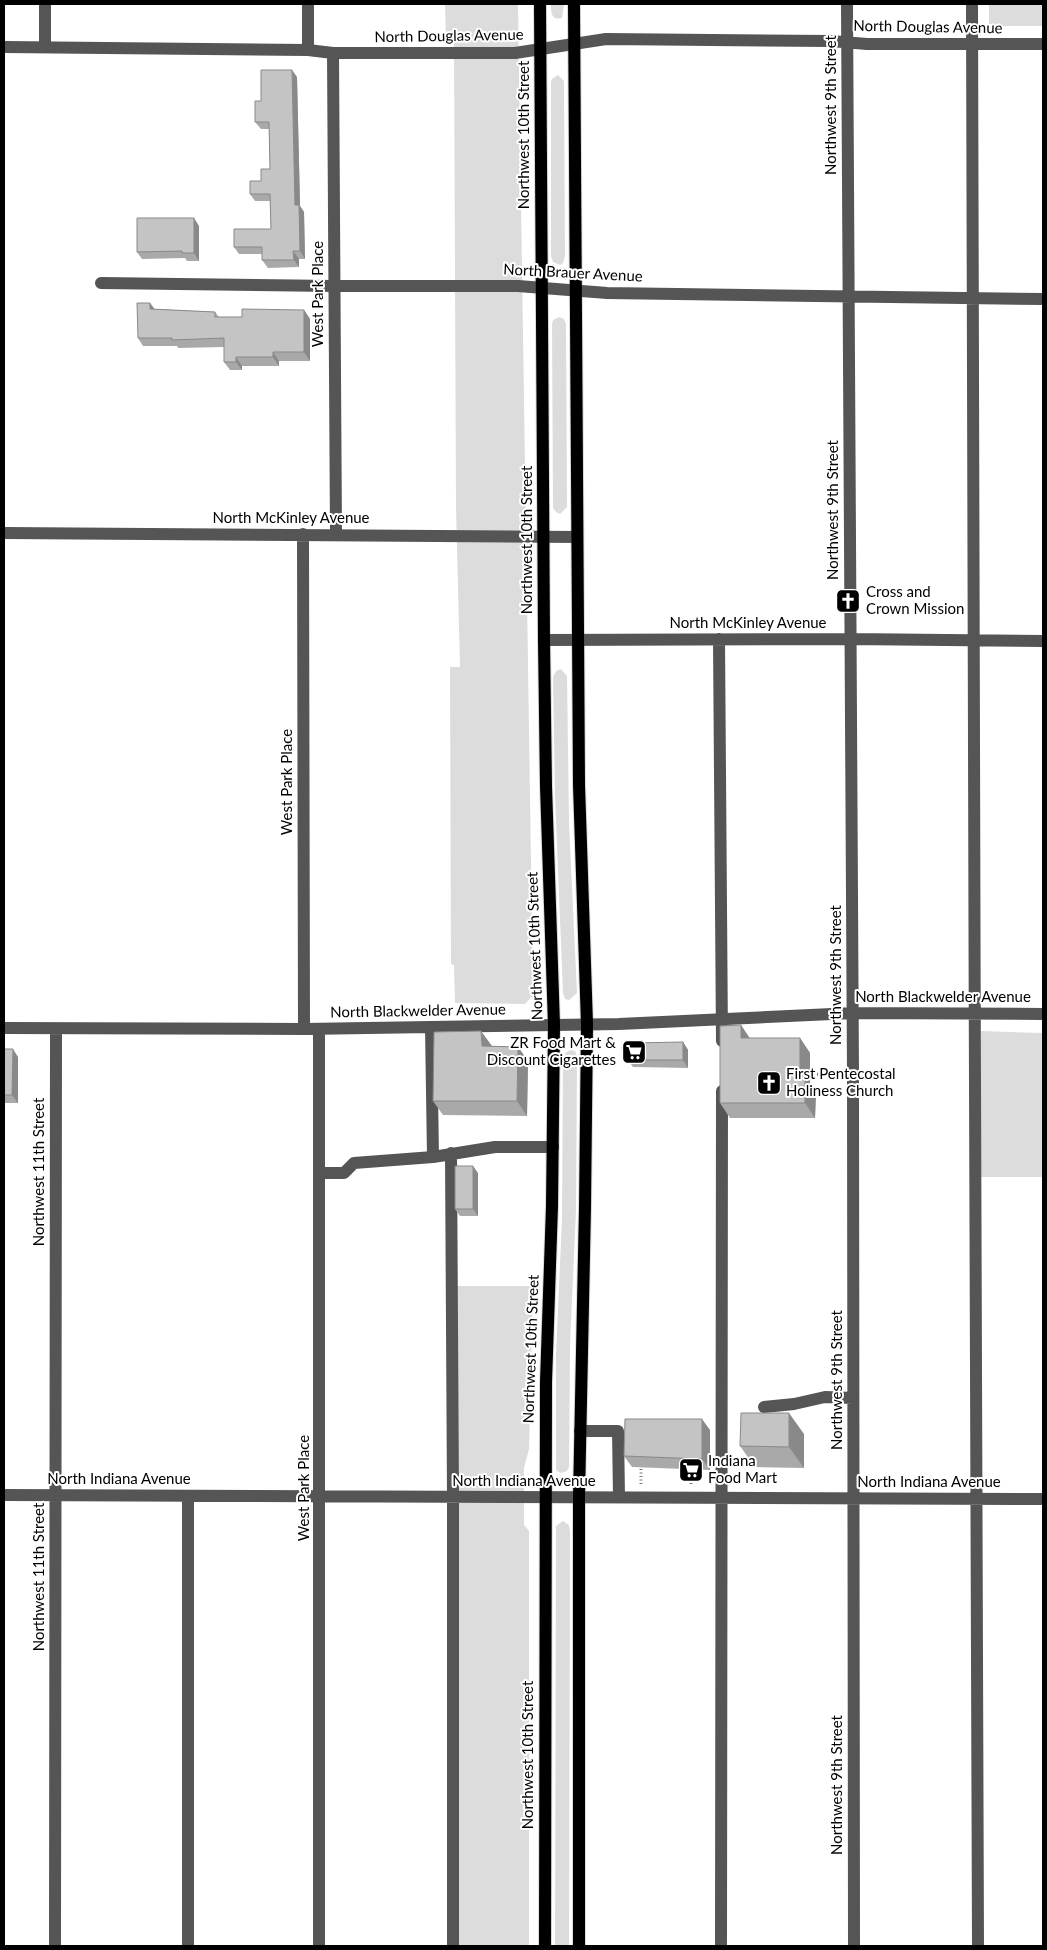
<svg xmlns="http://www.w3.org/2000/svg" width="1047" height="1950" font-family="Lato,sans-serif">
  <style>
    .grass { fill: #dcdcdc }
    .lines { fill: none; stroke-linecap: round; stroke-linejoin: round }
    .major-casing { stroke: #dbdbdb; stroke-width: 14 }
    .path { stroke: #777; stroke-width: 3; stroke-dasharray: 1 2.5; stroke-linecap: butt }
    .minor { stroke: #555; stroke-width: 12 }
    .major { stroke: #000; stroke-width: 12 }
    .wall { fill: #a9a9a9 }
    .shaded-wall { fill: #898989 }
    .building { fill: #c4c4c4; stroke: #898989 }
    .labels { text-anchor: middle; stroke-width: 4; stroke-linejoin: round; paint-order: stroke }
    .street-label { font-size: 15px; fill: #000; stroke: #fff }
    .poi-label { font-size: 15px; fill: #000; stroke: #fff; text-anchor: start }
  </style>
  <rect width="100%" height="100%" fill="#fff"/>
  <path class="grass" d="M445,4H518L533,995L525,1004L455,1003L454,965L451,964L450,667H460L456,507L454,41L446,40Z
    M551,4H564L562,18C551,21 551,12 551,4Z
    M989,4H1043V26H989Z
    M558,75L564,81L565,256L563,263L560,265L553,262L551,256V82L552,79Z
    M559,317L564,319L566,324L567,507L560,514L556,512L553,508L552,324L553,320Z
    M561,669L567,676L569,823L577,993L569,1000L565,999L563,993L555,796L553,677L556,671Z
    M981,1031L1043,1033V1177H981Z
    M571,1050L575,1051L577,1056L576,1210L570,1345L569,1467L567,1471L561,1473L557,1471L556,1468V1355L562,1219L563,1057L566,1052Z
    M455,1286H533L529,1449L524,1468V1525L529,1531V1946H456Z
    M563,1521L569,1525L570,1532L569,1946H555L556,1526Z"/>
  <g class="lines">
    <defs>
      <path id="major" d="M540,4L544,640L546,786L554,1025L552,1206L546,1382L545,1946
        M574,4L579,785L587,1024L585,1207L579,1497V1946"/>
    </defs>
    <use href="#major" class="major-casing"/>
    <path class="path" d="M622,1047L631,1051
      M810,1074L839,1075
      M641,1484V1468
      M691,1484V1470"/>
    <path class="minor" d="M847,4L853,1075L854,1946
      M972,4C973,651 976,1299 978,1946
      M4,47L308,50L333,53H515L606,39L831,41L867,44H1043
      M45,47V4
      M308,50V4
      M333,53L336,535
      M101,283L334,286H518L607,293L1043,299
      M4,533L577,537
      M303,534L304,1029
      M719,639L722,1041
      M544,640L850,639L1043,641
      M431,1027L433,1157
      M4,1028L304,1029L619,1024L853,1013L1043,1014
      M319,1029V1946
      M451,1153L453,1497V1946
      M319,1173H344L354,1163L433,1157L495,1147H553
      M764,1407L794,1404L825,1397L853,1398
      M580,1431H618L619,1497
      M4,1495L1043,1499
      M188,1496V1946
      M55,1946L56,1029
      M721,1946L722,1091"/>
    <use href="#major" class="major"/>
  </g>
  <path class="wall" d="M297,77L300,206L304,212L305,259H299V267L268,268L262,260V254H239L234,247L271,229L270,201H255L250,194L270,169L269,129H261L255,122L261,101Z
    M199,226V261H187L185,258L142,259L137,252Z
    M150,303L154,309L215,312L219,317H242L304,310L310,319V361H279V366H242V370H230L224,362V347L178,348L177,346H143L138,338Z
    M741,1025L749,1038H800L810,1053V1086L816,1093L815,1118H730L720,1103Z
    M683,1042L688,1050V1068L633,1067L628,1060Z
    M492,1046L518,1047L528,1061L527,1116L443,1115L433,1101Z
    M4,1049L18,1057V1103H4Z
    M478,1173V1216H460L455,1209Z
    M710,1430V1470L632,1467L624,1456Z
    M804,1434V1468L755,1467L740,1446Z"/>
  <path class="shaded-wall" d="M292,70L297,77L300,206L304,212L305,259L300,251L295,205Z
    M194,218L199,226V261L194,253Z
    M293,251L299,259V267L294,260Z
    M150,303L156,311L150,309Z
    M304,310L310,319V361L304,352Z
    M273,352L279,361V366L273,357Z
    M236,357L242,366V370L236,362Z
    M741,1025L751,1040L741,1038Z
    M481,1031L492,1046V1060L482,1046Z
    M800,1038L810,1053V1086L816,1093L815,1118L805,1103L800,1078Z
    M683,1042L688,1050V1068L683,1060Z
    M518,1047L528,1061L527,1116L517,1101Z
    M13,1049L18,1057V1103L12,1095Z
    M473,1166L478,1173V1216L473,1209Z
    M789,1413L804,1434V1468L789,1447Z
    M702,1419L710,1430V1470L702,1459Z"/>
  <path class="building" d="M261,70H292L295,205H299L300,251H293L294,260H262V247H234V229H271L270,194H250V181H261V169H270L269,122H255V101H261Z
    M137,218H194V253H182V251L137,252Z
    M137,303H150V309L215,312V317H242V309L304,310V352H273V357H236V362H224V338L172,340V338H138Z
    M741,1025V1038H800V1078H805V1103H720V1026Z
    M481,1031L482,1046L518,1047L517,1101H433L434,1032Z
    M683,1042V1060H628V1045L632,1043Z
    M4,1049H13L12,1095H4Z
    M455,1166H473V1209H455Z
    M741,1413H789V1447L740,1446Z
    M625,1419H702V1459L624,1456Z"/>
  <defs>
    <symbol id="church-square" viewBox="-11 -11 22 22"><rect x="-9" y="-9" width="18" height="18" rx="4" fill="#000" stroke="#fff"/><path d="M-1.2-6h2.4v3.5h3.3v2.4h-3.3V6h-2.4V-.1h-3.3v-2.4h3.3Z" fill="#fff"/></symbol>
    <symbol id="supermarket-square" viewBox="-11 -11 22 22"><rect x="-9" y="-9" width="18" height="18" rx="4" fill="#000" stroke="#fff"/><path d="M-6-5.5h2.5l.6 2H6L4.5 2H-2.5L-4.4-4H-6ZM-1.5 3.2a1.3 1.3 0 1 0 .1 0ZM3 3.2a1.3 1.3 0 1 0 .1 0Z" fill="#fff"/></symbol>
  </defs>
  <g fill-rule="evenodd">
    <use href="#church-square" x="834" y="587" width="28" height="28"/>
    <use href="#supermarket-square" x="620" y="1038" width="28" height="28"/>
    <use href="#church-square" x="755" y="1069" width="28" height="28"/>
    <use href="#supermarket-square" x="677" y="1456" width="28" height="28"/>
  </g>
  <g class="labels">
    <g class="street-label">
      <text transform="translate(928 27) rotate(1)" y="5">North Douglas Avenue</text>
      <text transform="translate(449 36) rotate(-1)" y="5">North Douglas Avenue</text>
      <text transform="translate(831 105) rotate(-90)" y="5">Northwest 9th Street</text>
      <text transform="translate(524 135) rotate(-90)" y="5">Northwest 10th Street</text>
      <text transform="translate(573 273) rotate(3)" y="5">North Brauer Avenue</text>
      <text transform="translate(318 294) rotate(-90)" y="5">West Park Place</text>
      <text transform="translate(833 510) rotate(-90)" y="5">Northwest 9th Street</text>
      <text x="291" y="523">North McKinley Avenue</text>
      <text transform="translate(527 540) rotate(-90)" y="5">Northwest 10th Street</text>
      <text x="748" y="628">North McKinley Avenue</text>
      <text transform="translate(287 782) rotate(-90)" y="5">West Park Place</text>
      <text transform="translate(535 946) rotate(-92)" y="5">Northwest 10th Street</text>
      <text transform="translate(836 975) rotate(-90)" y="5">Northwest 9th Street</text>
      <text x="943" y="1002">North Blackwelder Avenue</text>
      <text transform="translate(418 1011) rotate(-1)" y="5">North Blackwelder Avenue</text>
      <text transform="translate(39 1172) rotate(-90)" y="5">Northwest 11th Street</text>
      <text transform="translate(531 1349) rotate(-88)" y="5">Northwest 10th Street</text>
      <text transform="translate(837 1380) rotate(-90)" y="5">Northwest 9th Street</text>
      <text x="119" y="1484">North Indiana Avenue</text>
      <text x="524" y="1486">North Indiana Avenue</text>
      <text x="929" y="1487">North Indiana Avenue</text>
      <text transform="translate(304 1488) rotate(-90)" y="5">West Park Place</text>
      <text transform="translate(39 1577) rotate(-90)" y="5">Northwest 11th Street</text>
      <text transform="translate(528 1755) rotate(-90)" y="5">Northwest 10th Street</text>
      <text transform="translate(837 1785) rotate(-90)" y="5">Northwest 9th Street</text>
    </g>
    <g class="poi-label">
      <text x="866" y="597">Cross and<tspan x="866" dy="17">Crown Mission</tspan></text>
      <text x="616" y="1048" text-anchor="end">ZR Food Mart &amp;<tspan x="616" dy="17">Discount Cigarettes</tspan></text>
      <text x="786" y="1079">First Pentecostal<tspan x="786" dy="17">Holiness Church</tspan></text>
      <text x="708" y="1466">Indiana<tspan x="708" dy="17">Food Mart</tspan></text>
    </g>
  </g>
  <rect width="1047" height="1950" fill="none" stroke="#000000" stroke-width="10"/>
</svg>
